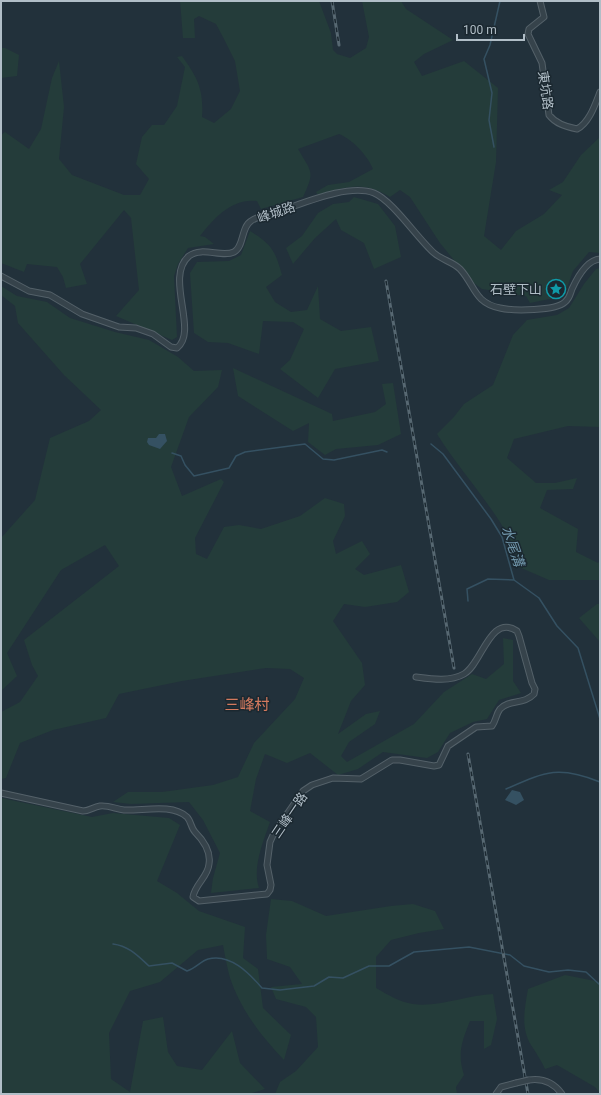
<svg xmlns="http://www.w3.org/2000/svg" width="601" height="1095" font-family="Roboto,'Noto Sans TC',sans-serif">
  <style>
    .green { fill: #243c3a }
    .water { fill: #355162 }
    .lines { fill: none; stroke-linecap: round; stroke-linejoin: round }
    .stream { stroke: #355162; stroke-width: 1.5 }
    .street-casing { stroke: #546169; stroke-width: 7 }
    .street { stroke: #36434b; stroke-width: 5 }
    .rail-casing { stroke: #576872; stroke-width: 3 }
    .rail { stroke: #1b2830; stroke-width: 1.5; stroke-dasharray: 4.5; stroke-linecap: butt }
    .street-bridge-casing { stroke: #546169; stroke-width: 7; stroke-linecap: butt }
    .street-bridge { stroke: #36434b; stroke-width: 5 }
    .labels { text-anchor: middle; stroke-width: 3; stroke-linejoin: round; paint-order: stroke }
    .street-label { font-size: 13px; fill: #b1bec7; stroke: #1b2830 }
    .poi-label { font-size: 13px; fill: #b1bec7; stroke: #1b2830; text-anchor: end }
    .water-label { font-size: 14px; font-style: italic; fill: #7095aa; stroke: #1b2830 }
    .quarter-label { font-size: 15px; fill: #d47a5e; stroke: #1b2830 }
  </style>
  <rect width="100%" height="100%" fill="#22313b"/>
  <path class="green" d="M180,1H319L331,33L333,50L337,54L350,58L366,48L369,37L362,1H401L406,9L453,40L424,54L414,62L422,76L464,61L498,88L496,162L484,236L501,250L516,231L544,214L562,195L549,190L563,182L581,155L600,137V253L589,252L573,271L564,296L530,303L526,296L482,289L471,281L440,243L410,197L400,190L390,197C361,180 348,187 318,195L316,192L328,185L349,182L373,169C368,156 352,139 339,134L298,149C312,173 315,171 303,197L261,209L257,201C232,198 214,218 200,236L205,237L214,244L188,248L178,264L174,276L177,337L172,340L116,316L139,290L131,218L124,210L80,264L87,284L66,288L63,277L57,267L27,264L24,272L1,263V135L5,132L29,149L41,129L52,78L59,61L64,107L59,159L72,175L124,195H140L149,179L136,164L142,137L152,125H164L177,106L185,67L177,57L182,56C197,77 204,89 202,117L214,123L231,109L240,91L235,61L224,39L216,24L199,16L194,19L195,38H183Z
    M1,48H5L19,55L17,76L1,78Z
    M354,197L378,204L395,226L401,257L374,269L364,243L341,230L336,219L315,238L293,264L286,248L302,236L318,213L333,204L349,202Z
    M250,231C272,245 275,250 282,275L266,287L275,302L291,312L307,310L318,286L320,319L341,331L371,327L379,361L335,369L318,398L280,369L290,360L304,329L293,322L263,321L259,354L228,343L208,342L194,333L190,273L197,262L229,261L241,255Z
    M600,268V427L568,426L514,439L507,458L536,483H555L577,478L573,489L547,490L540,508L578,529L576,552L598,563L600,561V580H549L519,567C517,559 516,550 512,543C492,504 460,471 437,434L453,418L464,404L493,385L513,335L527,320L557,315L569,308L584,284L596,269Z
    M1,286L17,296L47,302L70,318L115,332L149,340L178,357L194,371L222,370L218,387L189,417L171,467L182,496L221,479L224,482L195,538L196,554L207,559L224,527L239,525L261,529L300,516L325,498L344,504L345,516L333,541L336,554L362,541L370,554L355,569L364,575L401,565L409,592L397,602L365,607L344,604L333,621L362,663L365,685L351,701L338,734L366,714L380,711L375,724L349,742L341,756L347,762L414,724L444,692L472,674L486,679L504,664L503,638L513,640V681L521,693L499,700L487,719L473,722L450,733L438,752L427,758L383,752L358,769L338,775L310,753L287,763L265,754L256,779L250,811L270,822C263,842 252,868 259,888L211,893L213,878L220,853L203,820L189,802L131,804L113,802L128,792H162L213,785L238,777L254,743L295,699L304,678L290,669L266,668L182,681L119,694L106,718L53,730L20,743L6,778L1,779V712L20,702L38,676L32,665L24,640L119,566L105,545L61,570L7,653L17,676L1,691V538L35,500L50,438L89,421L101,410L64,375L18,323L15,306L1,295Z
    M233,368L332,414L333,421L375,412L386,404L382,384L393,383L401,434L378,445L336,449L325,455L308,442L309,423L293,431L238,396Z
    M597,604H600V642L579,618Z
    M1,798L92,817L113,813L169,818L180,825L157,881L177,893L199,911L245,927L243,958L258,969L263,1008L291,1035L284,1060C260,1035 241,1010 230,978C227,967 225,956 223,945L198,950L160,982L130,991L109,1033L111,1079L130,1092L143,1021L163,1017L168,1052L177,1066L202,1070L232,1031L240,1063L265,1089L249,1094H1Z
    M271,899L292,901L326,916L391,906L413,904L435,911L444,929L419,933L391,940L376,957V988C388,995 400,1002 413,1004C436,1008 468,995 493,994L497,1019L491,1045L484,1049V1021H470C462,1041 457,1053 464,1075L456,1087L457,1094H275L280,1082L296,1071L318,1047L316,1017L306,1007L276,999L271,987L302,984L290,967L267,959L266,935Z
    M565,975L600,982V1093L595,1087L557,1065L545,1069C541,1060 536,1053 531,1045C520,1027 525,1007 528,989Z"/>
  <path class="water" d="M159,434H165L167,441L160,449L149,445L147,442L148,438H156Z
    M512,790L520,792L524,800L516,805L505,800Z"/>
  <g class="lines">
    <path class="stream" d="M494,147L489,120L492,93L484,59L490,45L500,1
      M431,444L443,454L491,519L502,537L514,580L539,598L557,626L578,648L600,719
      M172,453L181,456L185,465L194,476L229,468L236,456L245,452L305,444L323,459L334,460L382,450L387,452
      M468,601L467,589L488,579L514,580
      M506,789C545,772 558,765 600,782
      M113,944C129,946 138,956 149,966L172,963L187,971C196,968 201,961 208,959C230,953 249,973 262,988L280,990L314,986L329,977L343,978L369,966H389L414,952L469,947L510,955L524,966L549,972L568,970L586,972L600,985"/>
    <defs>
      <path id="street" d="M540,1L544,17L529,29L528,34L542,63L549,115C556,124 566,127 577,129C589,123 595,105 600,92
        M1,276L29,291L50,295L82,314L119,327L136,328L153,334L171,347L177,348C199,331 164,277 189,256C202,246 222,258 234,252C244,247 241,227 251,221C258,216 269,214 277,212C302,204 348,183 374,193C393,201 417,238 434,253C442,260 453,262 460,269C475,285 474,303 500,308C513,311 556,311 565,302C570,298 570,294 572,289C577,278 587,260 600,259
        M1,793L83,811C90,811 93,807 100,806C108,805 116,809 124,810C143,811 172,803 187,817C191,821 191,828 195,832C204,841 211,852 209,864C208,877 195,884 193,897L199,901L267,894L270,890L271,885L267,865L270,842L274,833L303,791L312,785L333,778L361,779L392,760H400L434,766L439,765L448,746L476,727L492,726C496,721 496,714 500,709C509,699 524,705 534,694L535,689L532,683L519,636L517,631C490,613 482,664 464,674C450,682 431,679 416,677
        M529,1080C543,1078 554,1083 562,1094
        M496,1094L501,1087L516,1083"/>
    </defs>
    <use href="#street" class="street-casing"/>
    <use href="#street" class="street"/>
    <defs>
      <path id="rail" d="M332,1L339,45
        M386,281L454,668
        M468,754L528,1094"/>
    </defs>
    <use href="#rail" class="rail-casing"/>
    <use href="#rail" class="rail"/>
    <defs>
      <path id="street-bridge" d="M516,1083L529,1080"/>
    </defs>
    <use href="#street-bridge" class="street-bridge-casing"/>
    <use href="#street-bridge" class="street-bridge"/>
  </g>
  <defs>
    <symbol id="sight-ring" viewBox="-11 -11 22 22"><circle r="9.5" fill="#1b2830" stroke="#0f9aa8" stroke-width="1.5"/><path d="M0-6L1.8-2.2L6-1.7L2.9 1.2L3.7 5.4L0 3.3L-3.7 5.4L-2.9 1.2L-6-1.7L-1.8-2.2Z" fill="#0f9aa8"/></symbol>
  </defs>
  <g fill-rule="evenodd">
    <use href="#sight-ring" x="545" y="278" width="22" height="22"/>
  </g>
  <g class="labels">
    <g class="street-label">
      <text transform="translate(546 90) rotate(82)" y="5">東坑路</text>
      <text transform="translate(276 212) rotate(-19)" y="5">峰城路</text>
      <text transform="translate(289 815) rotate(-56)" y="5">三峰一路</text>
    </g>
    <g class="poi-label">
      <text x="542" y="294">石壁下山</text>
    </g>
    <g class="water-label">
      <text transform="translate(513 546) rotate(71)" y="5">水尾溝</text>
    </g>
    <g class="quarter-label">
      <text x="247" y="710">三峰村</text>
    </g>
  </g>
  <rect width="601" height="1095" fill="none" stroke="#b1bec7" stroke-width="4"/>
  <path d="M457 34v6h67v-6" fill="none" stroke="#b1bec7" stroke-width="2"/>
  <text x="463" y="34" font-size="12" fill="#b1bec7" stroke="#1b2830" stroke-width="3" paint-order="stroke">100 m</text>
</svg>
